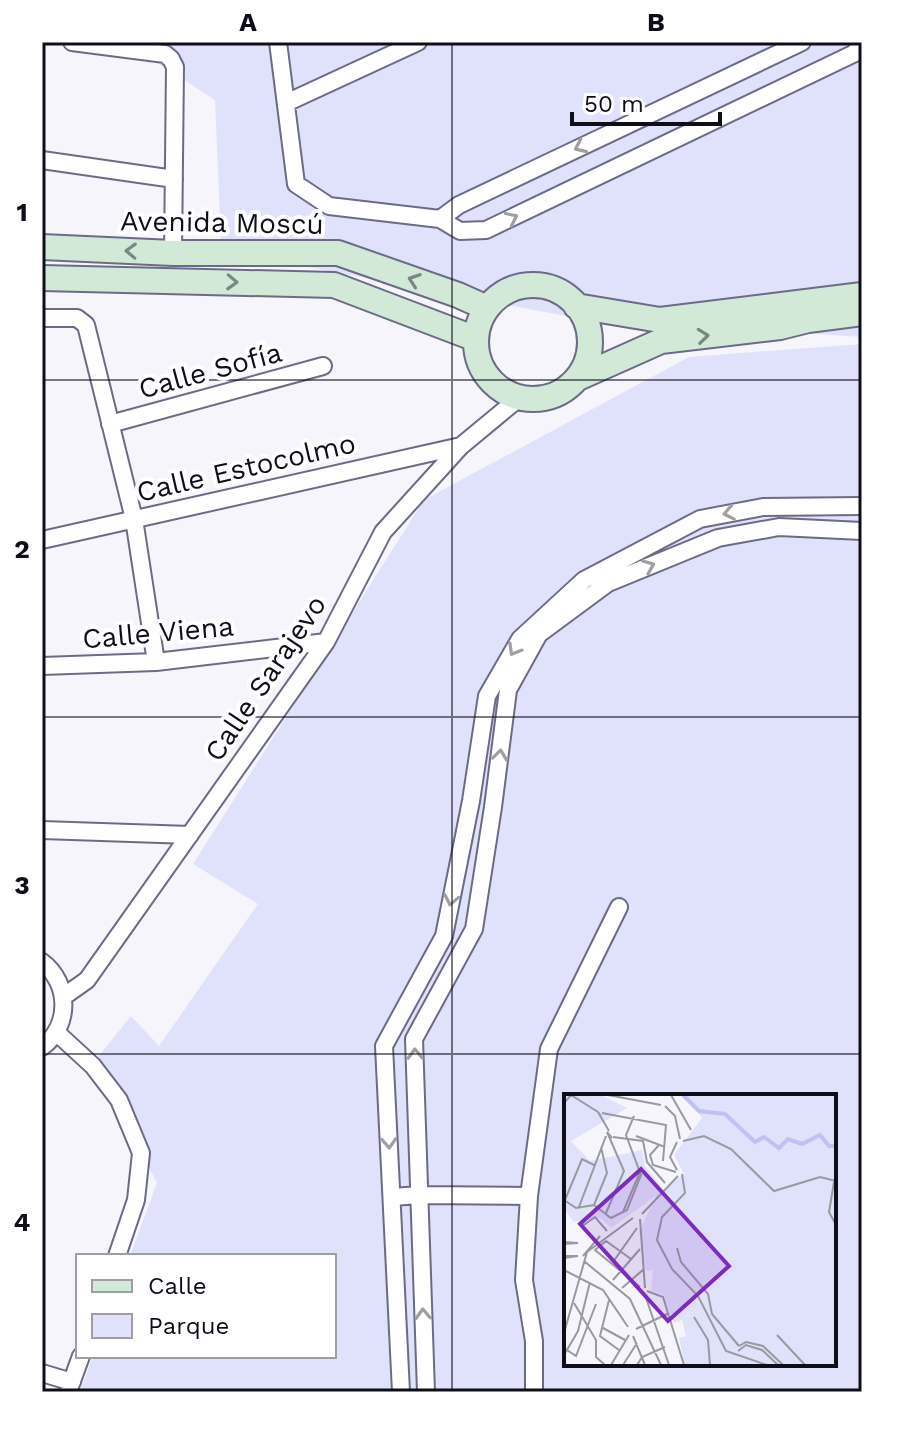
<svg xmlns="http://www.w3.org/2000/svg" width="904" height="1434" font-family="'Work Sans',sans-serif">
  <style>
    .green { fill: #e0e1fb; fill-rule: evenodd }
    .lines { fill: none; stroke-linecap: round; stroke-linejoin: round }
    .street-casing { stroke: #6b6b87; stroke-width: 20 }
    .secondary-casing { stroke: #6b6b87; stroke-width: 28 }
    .street { stroke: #fff; stroke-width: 16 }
    .secondary { stroke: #d2e9d8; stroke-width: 24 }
    .oneway { stroke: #9f9fa3 }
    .oneway2 { stroke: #7a8682 }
    .grid { fill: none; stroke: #0e0e19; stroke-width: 2; stroke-opacity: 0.55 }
    .labels { text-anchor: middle; stroke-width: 8; stroke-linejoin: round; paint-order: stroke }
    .street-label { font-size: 28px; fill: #0e0e19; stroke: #fff }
    .inset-river { fill: none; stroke: #c0c0f4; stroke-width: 4 }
    .inset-road { fill: none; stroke: #9999a1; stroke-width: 2 }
    .view { fill: #7b2cbf; fill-opacity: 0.15; stroke: #7b2cbf; stroke-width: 4 }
    .inset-edge { fill: none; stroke: #0e0e19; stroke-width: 4 }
    .neatline { fill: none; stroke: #0e0e19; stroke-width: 3 }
    .grid-label { font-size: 26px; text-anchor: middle; font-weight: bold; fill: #0e0e19 }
  </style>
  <rect width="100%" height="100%" fill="#f5f5fb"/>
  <path class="green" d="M125,42H862V337L576,318L298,265L222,262L215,100Z
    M862,344V1392H80L93,1356H334V1256H130L157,1183L94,1062L131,1016L159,1046L258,904L193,864L424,500L689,357ZM566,1096H834V1364H566Z"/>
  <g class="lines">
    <defs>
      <path id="street" d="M72,42L165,54L171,59L175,67L173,253
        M278,42L296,184L329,206L440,219L460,231L486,230L855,53L861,42
        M286,103L418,42
        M42,160L174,179
        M440,219L459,205L802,42
        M42,318H77L86,325L134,519L156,662
        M110,424L323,366
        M42,540L461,446
        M42,666L156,662L326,642
        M42,830L190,835
        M42,962C70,983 71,1026 42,1047
        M63,997L87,980L326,642L383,532L461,446L519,398
        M56,1032L93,1066L119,1100L141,1153L136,1200L117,1256
        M392,1197L420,1195L529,1196
        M42,1373L72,1382
        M68,1392L81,1356
        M401,1392L384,1046L444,936L471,801L487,696L520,639L584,580L700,519L763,507L862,506
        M426,1392L414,1039L474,929L493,807L508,690L539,634L608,583L718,538L779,527L862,531
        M534,1392V1341L524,1280L529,1196L549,1049L619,907"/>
      <path id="secondary" d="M42,247L173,253H338L458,295L487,308
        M42,278L334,285L476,339
        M476 342a57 57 0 1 1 114 0a57 57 0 1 1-114 0Z
        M576,306L660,320L862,295
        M578,378L661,341L780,327L808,320L862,313"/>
    </defs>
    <use href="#street" class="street-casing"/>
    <use href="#secondary" class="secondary-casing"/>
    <use href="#street" class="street"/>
    <use href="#secondary" class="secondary"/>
  </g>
  <defs><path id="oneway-chevron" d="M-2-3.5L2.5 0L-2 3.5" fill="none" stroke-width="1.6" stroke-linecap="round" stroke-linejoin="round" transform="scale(2)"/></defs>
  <g class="oneway">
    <use href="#oneway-chevron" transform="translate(580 147) rotate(155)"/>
    <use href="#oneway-chevron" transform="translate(512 218) rotate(-26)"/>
    <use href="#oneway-chevron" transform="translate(729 513) rotate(169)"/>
    <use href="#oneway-chevron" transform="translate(649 566) rotate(-22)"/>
    <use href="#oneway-chevron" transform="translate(514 650) rotate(120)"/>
    <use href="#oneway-chevron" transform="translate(500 755) rotate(-83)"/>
    <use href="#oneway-chevron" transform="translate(451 900) rotate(101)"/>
    <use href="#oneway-chevron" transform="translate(415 1054) rotate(-92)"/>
    <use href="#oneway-chevron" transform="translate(389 1143) rotate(87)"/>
    <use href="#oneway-chevron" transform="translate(423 1314) rotate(-92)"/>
  </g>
  <g class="oneway2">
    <use href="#oneway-chevron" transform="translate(131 251) rotate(-178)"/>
    <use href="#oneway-chevron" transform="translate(414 280) rotate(-161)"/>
    <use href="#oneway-chevron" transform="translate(232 282) rotate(2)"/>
    <use href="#oneway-chevron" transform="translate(703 336) rotate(-6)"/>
  </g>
  <path class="grid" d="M452,42V1392M42,380H862M42,717H862M42,1054H862"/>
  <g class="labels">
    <g class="street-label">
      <text transform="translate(222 222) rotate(1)" y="10">Avenida Moscú</text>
      <text transform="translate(210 370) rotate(-15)" y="10">Calle Sofía</text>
      <text transform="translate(246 467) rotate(-13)" y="10">Calle Estocolmo</text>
      <text transform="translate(158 632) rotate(-5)" y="10">Calle Viena</text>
      <text transform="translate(265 678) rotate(-56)" y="10">Calle Sarajevo</text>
    </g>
  </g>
  <g transform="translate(564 1094)">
    <rect width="272" height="272" fill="#f5f5fb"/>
    <path d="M0,1H37L63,14L7,47L26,67L78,56L81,72L100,96L120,80L110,61L138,24L120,1H272V271H121L115,244L122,242L118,226L110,229L99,201L87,196L89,176L82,177L75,138L92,102L47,134L36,124L10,128L0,115Z" fill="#e0e1fb"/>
    <path class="inset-river" d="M119,1L135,17L161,20L191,48L200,43L215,54L224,45L238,50L256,41L265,52H272"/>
    <path class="inset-road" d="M44,1L97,11M107,1L127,36M0,9L7,1L34,18M101,12L111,22L116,45M38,19L102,31L99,67M37,22L34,18L45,37M72,42L101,53M49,43L79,47L83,68L101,89M119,47L140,42L167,55L210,97L256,83L272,87M95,51L86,61L89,71L112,78M113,76L106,63L113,48M118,80L121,99L98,123L93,146L108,175L134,202L162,257L203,271M270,88L265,118L272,131M0,106L12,114L30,111L47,124L63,116L77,81L62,41L70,22M1,106L18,65L30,71M30,111L43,79L37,53M15,113L42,42M59,118L76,78M42,119L60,77L43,38L48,44M78,120L114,82M76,125L81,194M17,133L31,123L43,137M0,148L14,149L0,150M113,154L117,168L144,200L148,220L175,252M0,162H14L0,164M19,162L36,142M67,165L42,147L31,156L76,193M20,167L66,205L97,271M49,168L73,134M0,176L39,196L64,233M49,186L76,155M58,194L80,175M83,197L99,203L120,271M81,201L105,271M45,206L36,242L55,256M10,209L32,246V263L41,271M130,223L144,246L146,271M39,234L61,246M72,235L105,219M0,239L23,158L69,124M213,241L241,271M69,242L81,271M175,252L182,248L199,252L219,271M0,254L12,262L32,210M174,257L182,251L198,256L214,271M0,261L14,237L26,188M47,271L65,241M59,271L73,249M73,271L78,263L101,253"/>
    <path class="view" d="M77,75L165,172L104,227L16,130Z"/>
    <rect width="272" height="272" class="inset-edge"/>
  </g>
  <rect width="904" height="1434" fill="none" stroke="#ffffff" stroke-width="88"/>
  <rect x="76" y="1254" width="260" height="104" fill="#ffffff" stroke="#9f9fa3" stroke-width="2"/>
  <rect x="92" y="1280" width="40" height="12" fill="#d2e9d8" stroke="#9f9fa3" stroke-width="2"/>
  <text x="148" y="1294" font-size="24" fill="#0e0e19">Calle</text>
  <rect x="92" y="1314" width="40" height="24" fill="#e0e1fb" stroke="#9f9fa3" stroke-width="2"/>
  <text x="148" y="1334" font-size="24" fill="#0e0e19">Parque</text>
  <path d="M572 112v12h148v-12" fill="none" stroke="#0e0e19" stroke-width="4"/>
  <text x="584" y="112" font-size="24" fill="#0e0e19" stroke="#ffffff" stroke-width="6" paint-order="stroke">50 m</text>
  <rect x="44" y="44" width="816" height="1346" class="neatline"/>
  <g class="grid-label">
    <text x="248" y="31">A</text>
    <text x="656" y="31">B</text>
    <text x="22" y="221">1</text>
    <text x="22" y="558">2</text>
    <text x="22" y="894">3</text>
    <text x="22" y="1231">4</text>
  </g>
</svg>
